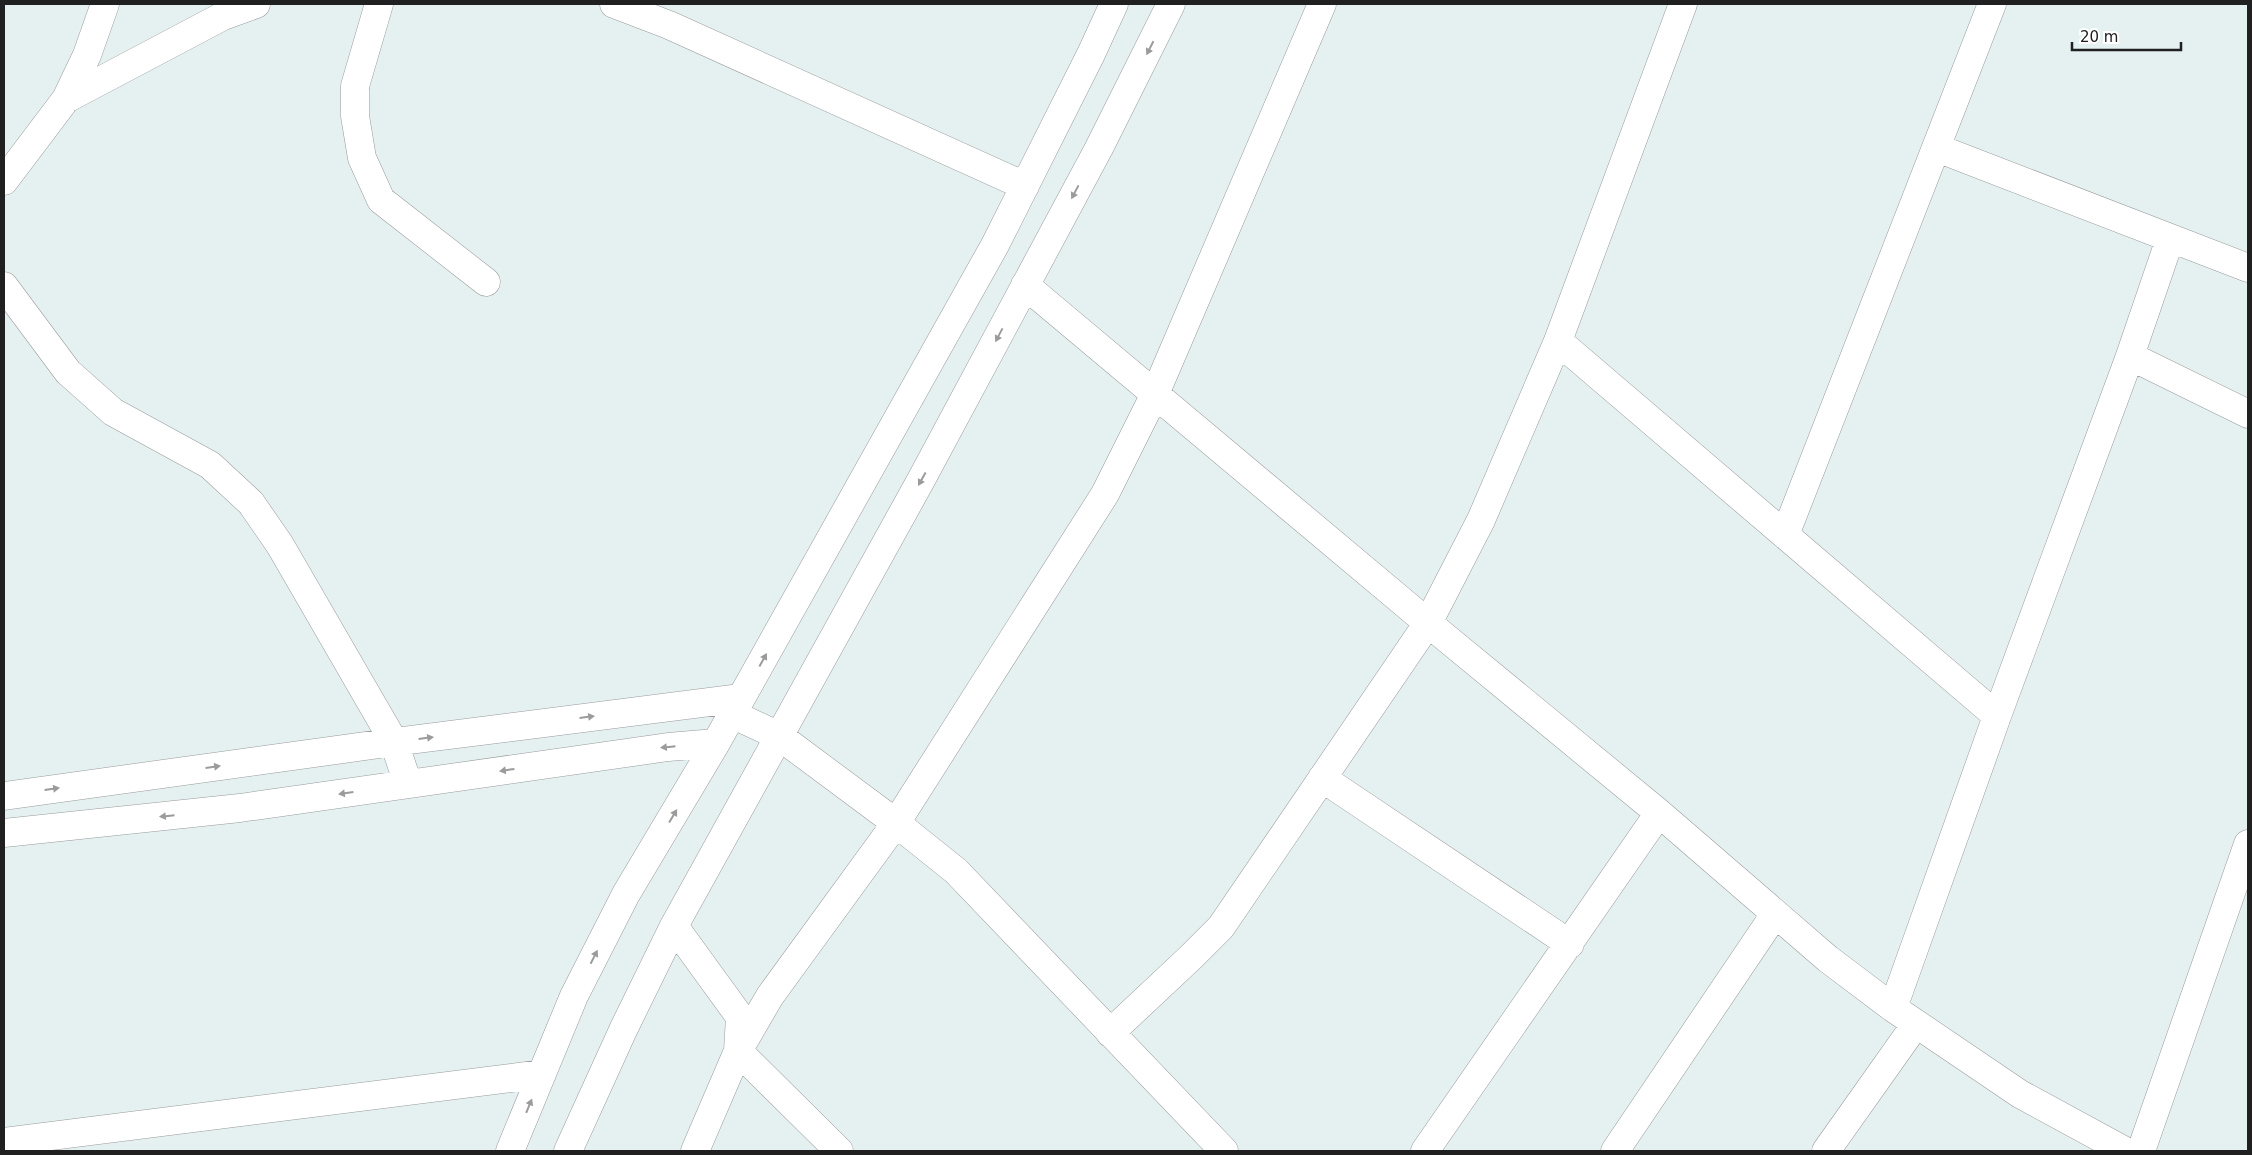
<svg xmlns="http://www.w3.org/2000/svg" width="2252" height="1155" font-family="'DejaVu Sans',sans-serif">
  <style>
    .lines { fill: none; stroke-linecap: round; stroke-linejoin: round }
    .minor-casing { stroke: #9a9a9a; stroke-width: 29 }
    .minor { stroke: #fff; stroke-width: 28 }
    .oneway { fill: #9b9b9b }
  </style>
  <rect width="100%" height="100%" fill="#e5f1f1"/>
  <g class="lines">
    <defs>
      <path id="minor" d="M379,4L355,86V116L362,158L381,200L486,282
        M614,4L669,25L1025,186
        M66,99L223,16L256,4
        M1937,148L2248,268
        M4,181L66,99L87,55L105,4
        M1025,285L1428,623L1659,813L1828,959L1893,1008L2020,1094L2125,1151
        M4,286L68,372L113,412L210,465L251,503L280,545L394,742L408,784
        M1558,341L1997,716
        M2130,356L2248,414
        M1785,535L1992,4
        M732,714L779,736L896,823L956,871L1224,1151
        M1322,778L1570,944
        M4,796L394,742L741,698
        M4,833L240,808L668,747L716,743
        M674,926L740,1017L738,1051L839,1151
        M1893,1008L1997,716L2130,356L2170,239
        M1110,1033L1191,957L1221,927L1428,623L1481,520L1558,341L1683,4
        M4,1142L542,1074
        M510,1151L574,996L626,894L716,743L995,245L1091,54L1114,4
        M568,1151L624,1028L674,926L921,480L1099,148L1171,4
        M695,1151L738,1051L770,996L896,823L1105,494L1155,394L1322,4
        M1425,1151L1659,813
        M1615,1151L1775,914
        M1826,1151L1916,1024
        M2141,1151L2248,844"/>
    </defs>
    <use href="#minor" class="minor-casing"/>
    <use href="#minor" class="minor"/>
  </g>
  <defs><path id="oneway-solid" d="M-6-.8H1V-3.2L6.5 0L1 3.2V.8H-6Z" transform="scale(1.25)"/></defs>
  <g class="oneway">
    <use href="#oneway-solid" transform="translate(1150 48) rotate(117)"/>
    <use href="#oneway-solid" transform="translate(1075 192) rotate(118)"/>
    <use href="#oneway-solid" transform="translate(999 335) rotate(118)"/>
    <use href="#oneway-solid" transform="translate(922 479) rotate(119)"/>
    <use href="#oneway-solid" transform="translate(763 660) rotate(-61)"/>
    <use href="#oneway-solid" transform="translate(587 717) rotate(-7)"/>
    <use href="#oneway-solid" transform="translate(426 738) rotate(-7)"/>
    <use href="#oneway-solid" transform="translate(668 747) rotate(174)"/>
    <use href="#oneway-solid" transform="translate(213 767) rotate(-8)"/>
    <use href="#oneway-solid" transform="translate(507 770) rotate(172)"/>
    <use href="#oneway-solid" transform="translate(52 789) rotate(-8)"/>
    <use href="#oneway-solid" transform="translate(346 793) rotate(172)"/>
    <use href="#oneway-solid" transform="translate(167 816) rotate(174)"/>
    <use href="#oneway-solid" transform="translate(673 816) rotate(-59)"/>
    <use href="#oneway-solid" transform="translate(594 957) rotate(-63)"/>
    <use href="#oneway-solid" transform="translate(529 1106) rotate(-68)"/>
  </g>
  <rect width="2252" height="1155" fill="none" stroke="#202020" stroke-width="10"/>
  <path d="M2072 42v8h109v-8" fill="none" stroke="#202020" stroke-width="2.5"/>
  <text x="2080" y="42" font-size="15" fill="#202020" stroke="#ffffff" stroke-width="4" paint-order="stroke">20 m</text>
</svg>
